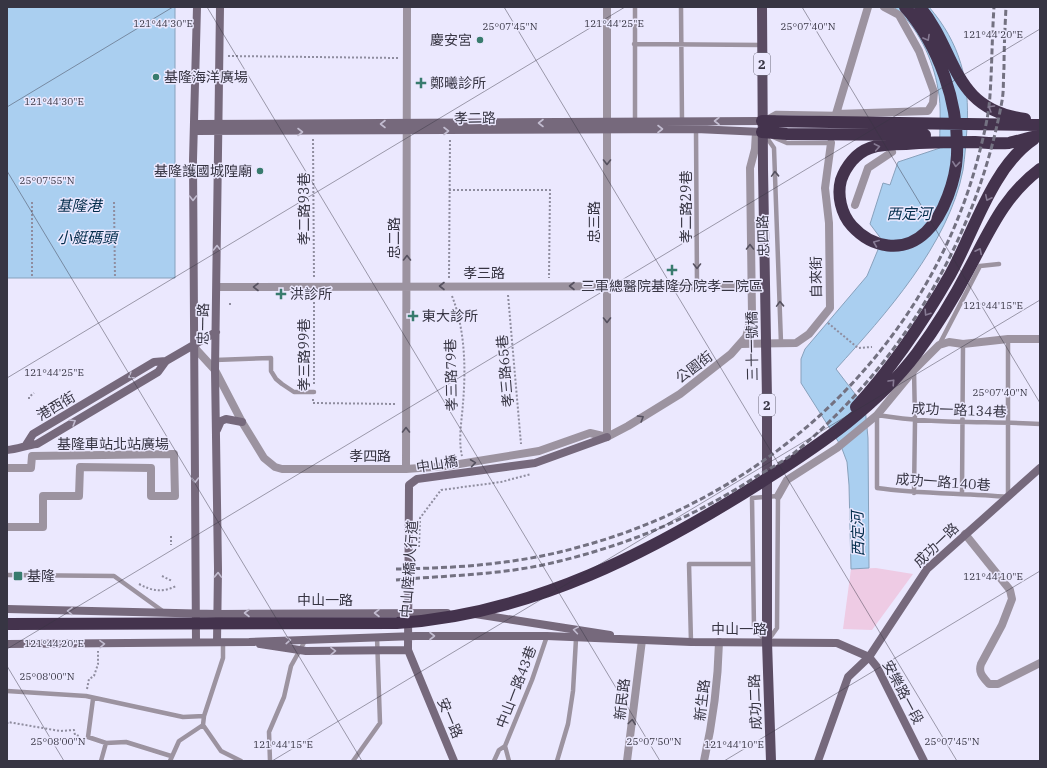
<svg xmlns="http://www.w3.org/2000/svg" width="1047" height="768" font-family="'IBM Plex Serif','Noto Sans TC',serif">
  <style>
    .green { fill: #eecbe4 }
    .water { fill: #aacff0; stroke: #88a1bc }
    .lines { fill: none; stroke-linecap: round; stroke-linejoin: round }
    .path { stroke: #8f8d9f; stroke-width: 2; stroke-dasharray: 2 2; stroke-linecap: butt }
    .lane { stroke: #9c93a0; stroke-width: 4.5 }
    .street { stroke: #9c93a0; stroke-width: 8 }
    .secondary { stroke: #76697c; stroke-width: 8 }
    .primary { stroke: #5b4c63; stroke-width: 10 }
    .highway { stroke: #44334d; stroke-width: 12 }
    .rail { stroke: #737181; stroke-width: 3; stroke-dasharray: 6 3; stroke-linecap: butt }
    .oneway { stroke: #877b94 }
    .oneway2 { stroke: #c2bcd0 }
    .oneway3 { stroke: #55515f }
    .ticks { fill: none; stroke: #373543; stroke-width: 1; stroke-opacity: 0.45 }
    .poi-dot { fill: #387b6e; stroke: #ebe8fe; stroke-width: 1.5 }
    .labels { text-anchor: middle; stroke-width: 3; stroke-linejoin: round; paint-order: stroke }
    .shield { fill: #ebe8fe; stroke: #6d6b7b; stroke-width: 1 }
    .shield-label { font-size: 13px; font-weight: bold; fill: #373543 }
    .poi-label { font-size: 14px; fill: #373543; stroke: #ebe8fe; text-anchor: start }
    .street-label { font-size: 14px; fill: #373543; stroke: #ebe8fe }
    .water-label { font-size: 15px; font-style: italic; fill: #002b4a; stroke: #ebe8fe }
    .ticks-label { font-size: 10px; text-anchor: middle; fill: #373543; stroke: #ebe8fe; stroke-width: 3; stroke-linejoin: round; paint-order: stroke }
  </style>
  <rect width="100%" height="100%" fill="#ebe8fe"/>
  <path class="green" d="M876,568L913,574L872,630L843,629L851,569Z"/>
  <path class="water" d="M7,7H175V278H7Z
    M894,7H929C960,43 970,81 967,128C966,142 965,156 963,170C949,244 885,315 836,369L865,407L868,438L869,568L851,569L849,485L847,462L841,446L801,383V359L805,349L867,276L882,240L870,224L883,183L890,185L898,162L940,148C939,129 942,108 938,89C933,59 918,27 894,7Z"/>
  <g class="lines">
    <path class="path" d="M228,56L398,58
      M313,139L314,278
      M449,190H550L549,278
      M32,202V278
      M114,202L115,278
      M449,278L450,138
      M508,295L521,444
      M452,296C465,329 466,368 463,403C462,419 458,439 462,456
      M230,305V303
      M828,323L858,348L872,347
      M314,384V295
      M29,399V397L34,393
      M313,399V403L397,404
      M171,536V545
      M419,547L420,518L441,490L501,482L531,474
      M162,576L172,581
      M139,584C152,591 162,593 176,586
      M87,689L89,679L94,676L98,664V651
      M7,724L8,722L60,731L74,730L75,735L80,736"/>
    <path class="lane" d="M635,7V122
      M681,7L682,122
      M634,44L762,45
      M767,118L776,113L836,114
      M696,129L697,286
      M765,135L774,148L781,343
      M773,137L787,143H831
      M1008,339V497C964,493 920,494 877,488V415C931,424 986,421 1040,424
      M939,345L980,266L999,264
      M215,360L271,358V371L276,379L282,384L294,392H314
      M914,493L915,421L914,370
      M962,493L963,344
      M778,496L777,628L767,642L754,628L752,498Z
      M7,575L114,576L164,612
      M691,642L689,564H753
      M7,691L86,696L183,717L204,716L203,725
      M93,699L88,737L106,743L101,761
      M204,716L223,658V642
      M106,743L126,742L171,756
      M505,746L532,680L547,636
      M505,746L509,761
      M170,761L179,741L203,725L221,751L241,761
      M270,761L269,732L284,697L291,666L306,639
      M353,761L380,723L377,637
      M494,761L499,750L505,746
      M557,761L568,724L573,691L576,639"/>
    <path class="street" d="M868,7L836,114L928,111L933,103L934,92L919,51L899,15L884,7
      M855,205L868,168L892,152
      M217,287L751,286
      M741,344L796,343L809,334L830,308L829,223L825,188L831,143
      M193,346L215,370L242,422L264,458L275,467L282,469H406L447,466L539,451L590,433L607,437
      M607,437V7
      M607,437L628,426L680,394L731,354L746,337L752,315L750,168L755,149L756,132
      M7,468H31L32,456L174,454L175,496H151V468L80,467L79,496H43V527H7
      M406,469L407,7
      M778,496L787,480L837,448L877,415L914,370L939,345L949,342L963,344L1008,339H1040
      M965,534L1010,590L1012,599L1002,625L981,664C978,673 983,677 989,684H998L1040,663
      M627,761L642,640
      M704,761C713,721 718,683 719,642"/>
    <path class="secondary" d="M194,124L762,121
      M194,131L696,129L762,132
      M217,430L221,421L226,419L242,422
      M26,445L33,434L154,362L166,361
      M7,450C18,449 27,445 37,444L158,372L166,361L216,332
      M7,609L217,614L447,613
      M475,614L610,635
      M196,642L193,160L197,7
      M217,642L218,569L215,370L220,7
      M7,644L249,642L416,636H547L691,642L837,643L869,657L877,667L924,761
      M260,644L306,651L408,650
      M454,761L408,650L409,485L417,479L535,463L607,437
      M818,761L848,677L869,657L927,569L1040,468"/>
    <path class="primary" d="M762,7L763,169L767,399V642L771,761"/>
    <path class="highway" d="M905,7C939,45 959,104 957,155C956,179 944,215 926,232C903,254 872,248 852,226C841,214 837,195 841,180C846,166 856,153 870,148C881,144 894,144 906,144C929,142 952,142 975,142C986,143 998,144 1009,143C1018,141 1028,138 1038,136
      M920,7C958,53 951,109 1025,119
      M762,121L1040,125
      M762,132L787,134L925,135
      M856,407C893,367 923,322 950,275C974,232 992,167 1034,139
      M7,624L397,623C531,615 654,551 766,479C821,444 877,406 917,353C937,326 954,298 969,269C990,230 1004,196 1040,169"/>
    <path class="rail" d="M396,569C459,568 519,564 579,547C770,496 930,347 979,154C984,135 989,114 990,95C992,66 992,36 994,7
      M396,580C451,575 506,575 560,561C630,544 696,516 757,476C769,469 782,462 793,454C901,366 977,238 1002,101C1004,90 1003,79 1004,68C1004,48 1005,27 1006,7"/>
  </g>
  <defs><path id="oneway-chevron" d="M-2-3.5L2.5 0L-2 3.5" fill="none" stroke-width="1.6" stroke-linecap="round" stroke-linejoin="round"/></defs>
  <g class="oneway">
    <use href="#oneway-chevron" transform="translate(927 38) rotate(61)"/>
    <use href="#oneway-chevron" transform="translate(991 108) rotate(-149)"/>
    <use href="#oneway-chevron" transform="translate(877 147) rotate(-11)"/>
    <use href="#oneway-chevron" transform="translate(956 164) rotate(96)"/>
    <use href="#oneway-chevron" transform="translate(988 198) rotate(116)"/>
    <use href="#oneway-chevron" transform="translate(876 243) rotate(-158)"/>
    <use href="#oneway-chevron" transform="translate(979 251) rotate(-63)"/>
    <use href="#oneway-chevron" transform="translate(927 313) rotate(123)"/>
    <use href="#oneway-chevron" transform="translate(892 382) rotate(-47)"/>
  </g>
  <g class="oneway2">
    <use href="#oneway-chevron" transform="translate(717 121) rotate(180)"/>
    <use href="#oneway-chevron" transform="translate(541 123) rotate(180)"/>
    <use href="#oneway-chevron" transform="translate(383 124) rotate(180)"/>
    <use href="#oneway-chevron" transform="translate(660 129)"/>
    <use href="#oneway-chevron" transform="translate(446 131)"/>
    <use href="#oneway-chevron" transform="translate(300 132)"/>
    <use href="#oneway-chevron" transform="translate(193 198) rotate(90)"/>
    <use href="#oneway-chevron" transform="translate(217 248) rotate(-90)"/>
    <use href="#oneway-chevron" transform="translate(131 376) rotate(149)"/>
    <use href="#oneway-chevron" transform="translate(73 422) rotate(-31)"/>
    <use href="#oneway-chevron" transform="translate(195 480) rotate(90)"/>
    <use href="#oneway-chevron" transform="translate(218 575) rotate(-88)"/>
    <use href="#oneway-chevron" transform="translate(70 611) rotate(-179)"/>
    <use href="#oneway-chevron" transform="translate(247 613) rotate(180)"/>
    <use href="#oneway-chevron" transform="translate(377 613) rotate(180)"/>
    <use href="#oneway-chevron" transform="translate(576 630) rotate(-171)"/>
    <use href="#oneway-chevron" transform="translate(432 636)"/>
    <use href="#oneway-chevron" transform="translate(288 640) rotate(-3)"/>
    <use href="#oneway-chevron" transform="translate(102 644) rotate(-1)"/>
    <use href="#oneway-chevron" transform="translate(333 651) rotate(-1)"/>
  </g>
  <g class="oneway3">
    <use href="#oneway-chevron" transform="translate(607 162) rotate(90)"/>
    <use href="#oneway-chevron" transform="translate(775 174) rotate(-92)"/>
    <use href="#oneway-chevron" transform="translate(750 247) rotate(-90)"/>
    <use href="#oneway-chevron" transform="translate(407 258) rotate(-90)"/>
    <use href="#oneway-chevron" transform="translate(697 266) rotate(90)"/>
    <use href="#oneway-chevron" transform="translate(442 286) rotate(180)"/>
    <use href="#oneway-chevron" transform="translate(572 286) rotate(180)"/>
    <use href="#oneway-chevron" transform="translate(256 287) rotate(180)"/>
    <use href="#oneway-chevron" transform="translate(780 304) rotate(-92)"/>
    <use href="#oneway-chevron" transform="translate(607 320) rotate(90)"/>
    <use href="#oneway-chevron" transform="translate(641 418) rotate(-31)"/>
    <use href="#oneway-chevron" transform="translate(406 430) rotate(-90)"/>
    <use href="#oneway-chevron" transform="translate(473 463) rotate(-8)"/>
    <use href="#oneway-chevron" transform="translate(632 722) rotate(-83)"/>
  </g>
  <path class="ticks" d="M207,7L660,761M504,7L957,761M802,7L1040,403M7,107L173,7M7,171L362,761M7,378L625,7M7,649L1040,29M7,666L64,761M272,761L1040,300M724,761L1040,571"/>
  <g class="poi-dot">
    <circle cx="480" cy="40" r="4"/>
    <circle cx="156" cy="77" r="4"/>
    <path d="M419 77h4v4h4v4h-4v4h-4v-4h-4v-4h4z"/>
    <circle cx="260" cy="171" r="4"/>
    <path d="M670 264h4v4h4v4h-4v4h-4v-4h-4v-4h4z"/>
    <path d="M279 288h4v4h4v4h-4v4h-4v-4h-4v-4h4z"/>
    <path d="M411 310h4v4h4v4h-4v4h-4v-4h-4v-4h4z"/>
    <rect x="13" y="571" width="10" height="10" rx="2"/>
  </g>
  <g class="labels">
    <g class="shield">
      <rect x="754" y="53" width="16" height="22" rx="3"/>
      <rect x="759" y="394" width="16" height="22" rx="3"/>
    </g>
    <g class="shield-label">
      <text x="762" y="69">2</text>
      <text x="767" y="410">2</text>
    </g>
    <g class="poi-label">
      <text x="472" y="45" text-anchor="end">慶安宮</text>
      <text x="164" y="82">基隆海洋廣場</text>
      <text x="430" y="88">鄭曦診所</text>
      <text x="252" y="176" text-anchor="end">基隆護國城隍廟</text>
      <text x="672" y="291" text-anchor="middle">三軍總醫院基隆分院孝二院區</text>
      <text x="290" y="299">洪診所</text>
      <text x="422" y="321">東大診所</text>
      <text x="27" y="581">基隆</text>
    </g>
    <g class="street-label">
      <text transform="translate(475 118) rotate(-1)" y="5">孝二路</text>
      <text transform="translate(686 207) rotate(-90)" y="5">孝二路29巷</text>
      <text transform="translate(304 209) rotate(-90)" y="5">孝二路93巷</text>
      <text transform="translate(594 222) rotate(-90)" y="5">忠三路</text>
      <text transform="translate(763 236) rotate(-92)" y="5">忠四路</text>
      <text transform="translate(394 238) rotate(-90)" y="5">忠二路</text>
      <text x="484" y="278">孝三路</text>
      <text transform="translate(816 277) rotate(-91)" y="5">自來街</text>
      <text transform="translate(203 324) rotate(-89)" y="5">忠一路</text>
      <text transform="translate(752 346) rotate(-91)" y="5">三十一號橋</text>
      <text transform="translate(304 355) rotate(-90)" y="5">孝三路99巷</text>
      <text transform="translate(694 367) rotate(-37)" y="5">公園街</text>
      <text transform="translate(505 371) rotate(-95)" y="5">孝三路65巷</text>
      <text transform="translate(451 375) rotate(-91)" y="5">孝三路79巷</text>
      <text transform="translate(56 406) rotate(-31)" y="5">港西街</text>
      <text transform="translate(959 410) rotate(2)" y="5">成功一路134巷</text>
      <text x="113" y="449">基隆車站北站廣場</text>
      <text x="370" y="461">孝四路</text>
      <text transform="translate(437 464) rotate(-9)" y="5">中山橋</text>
      <text transform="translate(943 482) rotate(4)" y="5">成功一路140巷</text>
      <text transform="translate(936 545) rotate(-44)" y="5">成功一路</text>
      <text transform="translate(409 569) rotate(-86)" y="5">中山陸橋人行道</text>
      <text x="325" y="605">中山一路</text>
      <text x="739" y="634">中山一路</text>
      <text transform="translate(516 687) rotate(-69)" y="5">中山一路43巷</text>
      <text transform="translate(903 692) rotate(62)" y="5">安樂路一段</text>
      <text transform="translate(622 699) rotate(-83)" y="5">新民路</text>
      <text transform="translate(702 700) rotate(-83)" y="5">新生路</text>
      <text transform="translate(755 702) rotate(-92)" y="5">成功二路</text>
      <text transform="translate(450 718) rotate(67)" y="5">安一路</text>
    </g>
    <g class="water-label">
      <text x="79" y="211">基隆港</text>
      <text x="909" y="219">西定河</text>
      <text x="87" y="243">小艇碼頭</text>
      <text transform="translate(858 534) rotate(-91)" y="5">西定河</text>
    </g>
  </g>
  <g class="ticks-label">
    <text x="163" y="27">121°44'30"E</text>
    <text x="614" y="27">121°44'25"E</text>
    <text x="510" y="30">25°07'45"N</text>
    <text x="808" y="30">25°07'40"N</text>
    <text x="993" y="38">121°44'20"E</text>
    <text x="54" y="105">121°44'30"E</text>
    <text x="47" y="184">25°07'55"N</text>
    <text x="993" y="309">121°44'15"E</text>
    <text x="54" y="376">121°44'25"E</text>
    <text x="1000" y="396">25°07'40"N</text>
    <text x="993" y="580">121°44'10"E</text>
    <text x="54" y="647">121°44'20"E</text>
    <text x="47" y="680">25°08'00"N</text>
    <text x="58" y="745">25°08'00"N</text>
    <text x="654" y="745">25°07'50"N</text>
    <text x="952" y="745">25°07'45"N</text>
    <text x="283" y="748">121°44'15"E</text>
    <text x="734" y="748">121°44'10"E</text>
  </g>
  <rect width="1047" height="768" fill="none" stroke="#373543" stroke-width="16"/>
</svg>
